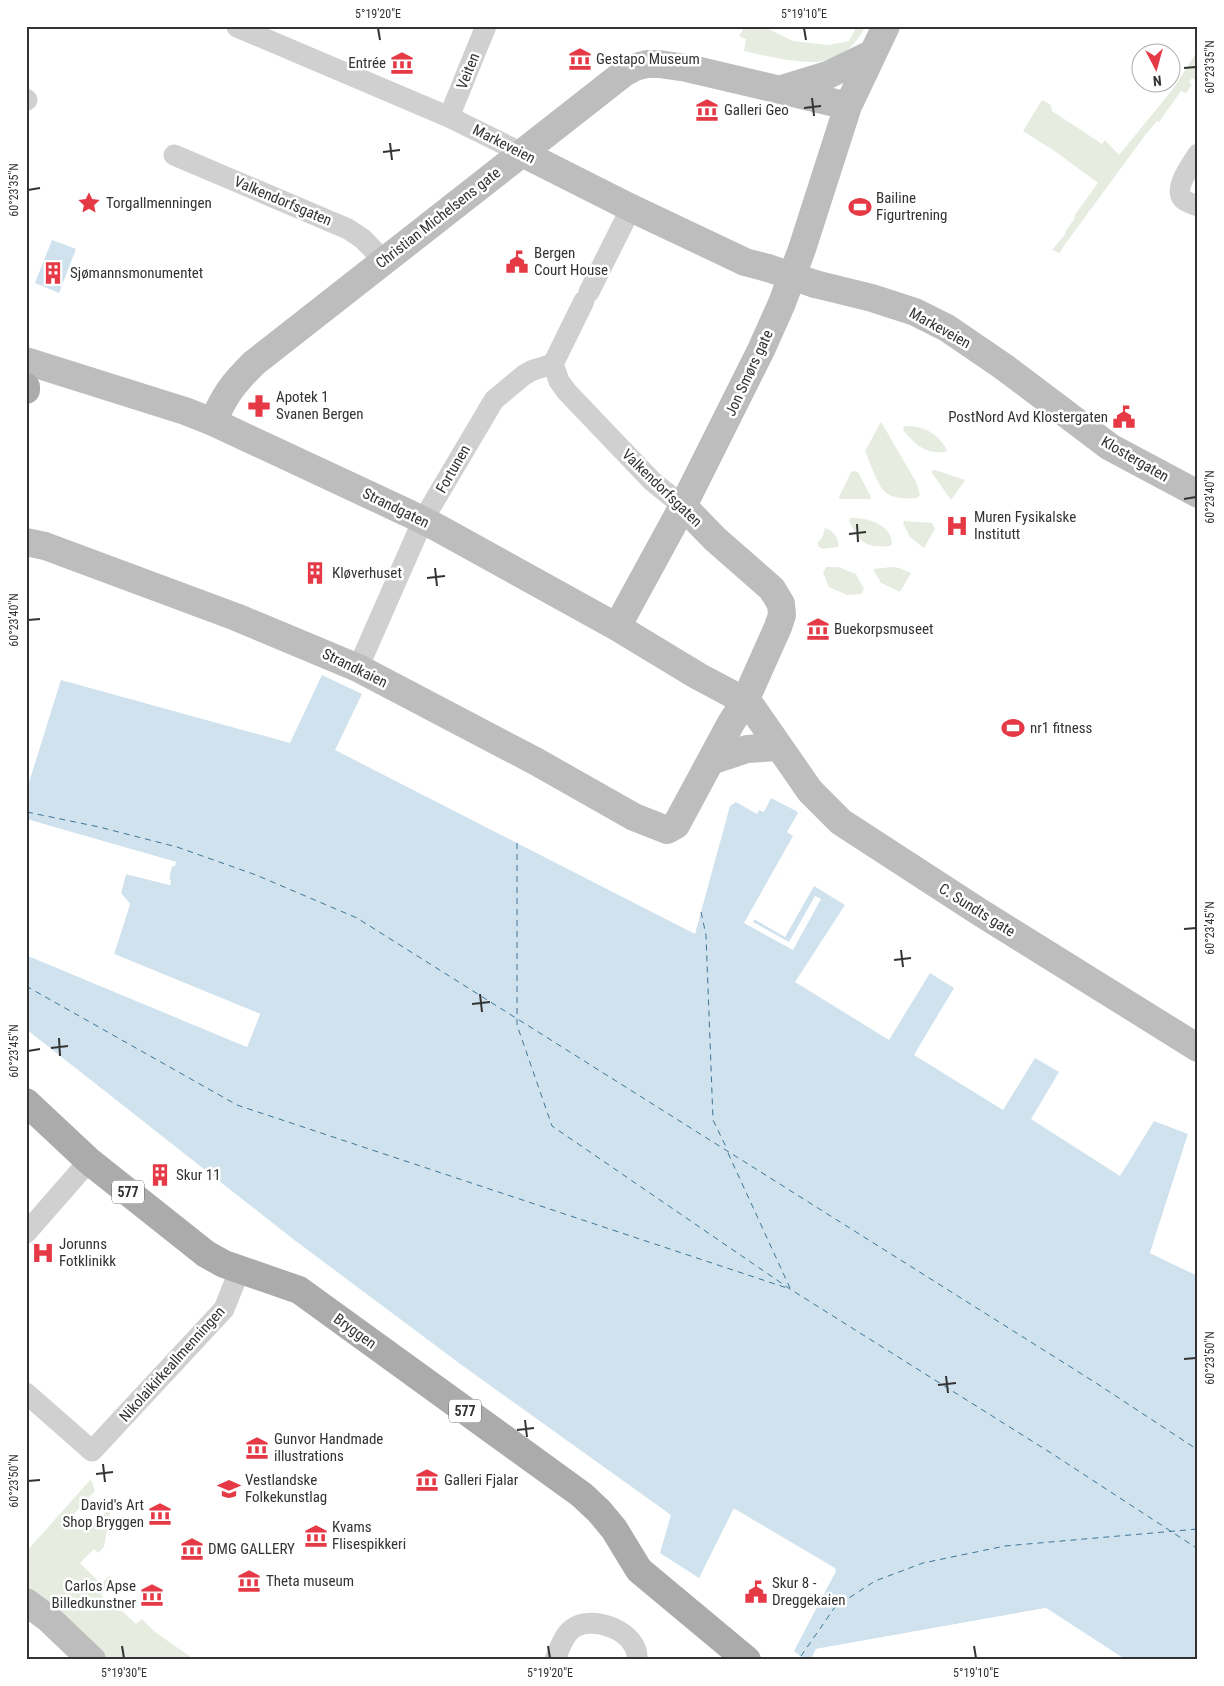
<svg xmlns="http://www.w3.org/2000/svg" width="1224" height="1686" font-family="'Roboto Condensed',sans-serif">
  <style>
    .green { fill: #e6ecdf }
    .water { fill: #cfe2ee }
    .pier { fill: #fff }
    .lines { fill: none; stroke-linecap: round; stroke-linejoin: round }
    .ferry { stroke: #3f7597; stroke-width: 1; stroke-dasharray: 6 5; stroke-linecap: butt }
    .street { stroke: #d0d0d0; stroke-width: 21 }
    .secondary { stroke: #bdbdbd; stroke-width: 28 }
    .primary { stroke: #ababab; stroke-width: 28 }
    .secondary-bridge { stroke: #bdbdbd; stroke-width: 28 }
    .ticks { fill: none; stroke: #333; stroke-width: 2 }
    .labels { text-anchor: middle; stroke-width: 5; stroke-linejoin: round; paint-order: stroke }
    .shield { fill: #fff; stroke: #707070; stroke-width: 1 }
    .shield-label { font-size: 14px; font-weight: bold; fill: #333 }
    .poi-label { font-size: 15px; fill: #333; stroke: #fff; text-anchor: start }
    .street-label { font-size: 15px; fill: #333; stroke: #fff }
    .neatline { fill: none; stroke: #333; stroke-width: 2 }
    .ticks-label { font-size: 12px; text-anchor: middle; fill: #333 }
  </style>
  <rect width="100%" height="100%" fill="#fff"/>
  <path class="green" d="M737,26H762L793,41L828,45L849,41L857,26H866C858,39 851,50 837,57C816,69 767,56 744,51L746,39L739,36L743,30Z
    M1198,50V68L1195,72L1198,76L1195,80L1192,78L1189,82L1192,85L1186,93L1181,91L1159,122L1157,121L1146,134L1063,247L1060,253L1052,250L1066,233L1065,232L1075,218L1074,216L1098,183L1056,152L1023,131L1042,100L1051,105L1052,111L1102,144L1105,140L1119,155L1173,89Z
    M881,422L916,482L920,495L917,498C906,499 891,499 883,490C877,483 869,460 865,451Z
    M904,426C923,425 938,433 947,450L945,452C924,454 915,444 903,430Z
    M935,470L965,480L951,500L932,473V471Z
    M853,471L858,472L871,497L870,499H840L839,497L851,472Z
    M850,518C866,517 892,524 892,544L890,546C864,548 861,543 849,521Z
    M904,521L932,523L935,529L924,548L910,537L903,523Z
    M825,528C833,530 840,539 838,547L822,549L818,546V542L822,538Z
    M826,567H838L856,574L864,589L861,594L847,595L829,587L823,573Z
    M892,567L899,568L911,573L900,592L881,583L874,571V569Z
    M91,1479L95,1491L72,1516L87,1531L111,1506L104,1547L98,1553L94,1549L80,1563L101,1584L109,1576L114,1580L101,1595L115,1610L122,1611L136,1624L142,1619L155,1632L195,1660H105L26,1585V1552Z"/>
  <path class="water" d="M52,240L76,249L59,293L35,283Z
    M322,675L362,694L335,750L695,934L730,806L736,802L757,814L759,810L764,812L771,798L796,811L798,813L787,832L799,840L754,919L785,937L814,886L845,905L795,982L889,1040L930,973L954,988L914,1055L1003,1110L1035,1058L1059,1072L1031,1119L1120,1176L1154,1121L1188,1134L1150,1253L1198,1276V1660H1126L1046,1608L816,1649L811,1660H805L794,1651L836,1571L835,1568L735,1509L733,1510L699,1578L660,1553L671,1515L463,1366L293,1239L26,1029V955L247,1047L260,1014L114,954L130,904L121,893L126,874L170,885C168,877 170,868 176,862L26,819V792L61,680L290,743Z"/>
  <path class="pier" d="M26,819L176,862L175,866H172L169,879L171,880L170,885L126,874L121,893L130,904L114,954L260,1014L247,1047L26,955V952L246,1044L257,1015L112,955L128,904L119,893L124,873L127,872L168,882L166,879L171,863L26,822Z
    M793,836L799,840L753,922L789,942L815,896L821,899L793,950L744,923Z
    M1188,1134L1191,1135L1153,1252L1198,1273V1276L1150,1253Z
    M1046,1608L1126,1660H1122L1046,1611L818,1651L814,1660H811L816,1649Z"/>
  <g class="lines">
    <path class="ferry" d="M27,812L99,827L177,847L256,875L357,918L1096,1383L1198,1450
      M517,843V1025L552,1126L790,1289L1051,1453L1198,1549
      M701,912L706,935L713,1120L727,1149
      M26,986L237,1105L787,1288
      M728,1153L790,1288
      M801,1656L835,1607L875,1581L923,1563L1005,1546L1198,1529"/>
    <path class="street" d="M237,27L449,117L522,153
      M26,99L27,100
      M449,117L486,26
      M1198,154C1192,164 1173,188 1183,199C1186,202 1193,204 1198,206
      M174,155L348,229L363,239L384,261
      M589,292L631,208
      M553,364L559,381L567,392L652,481L683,506
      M358,668L423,520L494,400L524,375L533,370L553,364L584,301
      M26,1233L89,1161
      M26,1393L92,1451L224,1309L240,1269
      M555,1660C559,1650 563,1636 572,1629C592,1613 640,1632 637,1660"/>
    <path class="secondary" d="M782,89L828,75L871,54
      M522,153L631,208L745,262L768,268
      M815,284L872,298L915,312L947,328L1004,367L1110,447L1198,494
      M26,361L185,411L213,422L410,514L438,528L617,627L698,676L745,701L751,706L810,791L841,822L978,911L1198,1048
      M213,422C225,394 233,384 254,363L624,73L635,67L647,64H659L687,68L848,106
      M26,542L45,546L236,617L358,668L537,762L634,817L667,830L676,825L731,723L745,701L778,627L782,615L781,604L772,589L715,539L683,506
      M617,627L683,506L761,350L782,303L802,249L848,106L886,26
      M711,761L747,749L778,747
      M26,1602L49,1619L92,1660"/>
    <path class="primary" d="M26,387V390
      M26,1102L89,1161L206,1254L224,1264L299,1290L582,1495L599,1511L614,1529L639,1570L747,1660"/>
    <path class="secondary-bridge" d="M768,268L815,284"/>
  </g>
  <path class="ticks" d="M378,28L380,40M804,28L806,40M1184,68L1196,67M812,98L814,116M804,108L821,106M390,143L392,160M383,152L400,150M28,190L40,188M1184,499L1196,497M857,524L858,542M849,534L866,532M435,568L437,586M427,578L445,576M28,620L40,619M1184,929L1196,928M901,950L903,967M894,960L911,958M480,994L482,1012M472,1004L490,1002M59,1038L60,1056M51,1048L68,1046M28,1051L40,1049M1184,1359L1196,1358M946,1376L948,1393M938,1385L956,1383M525,1420L527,1437M517,1430L534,1428M103,1464L105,1482M96,1474L113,1472M28,1481L40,1480M122,1646L124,1658M548,1646L550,1658M974,1646L976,1658"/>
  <defs>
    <symbol id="museum-bare" viewBox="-9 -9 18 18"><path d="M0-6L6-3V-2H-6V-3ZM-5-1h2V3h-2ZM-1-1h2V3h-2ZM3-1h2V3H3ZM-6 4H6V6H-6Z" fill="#e63946" stroke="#fff" stroke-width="2.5" paint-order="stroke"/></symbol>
    <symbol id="sight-bare" viewBox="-9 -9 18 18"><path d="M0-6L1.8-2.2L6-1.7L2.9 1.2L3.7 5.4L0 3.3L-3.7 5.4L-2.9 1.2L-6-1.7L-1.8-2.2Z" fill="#e63946" stroke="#fff" stroke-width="2.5" paint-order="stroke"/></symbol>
    <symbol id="stadium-bare" viewBox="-9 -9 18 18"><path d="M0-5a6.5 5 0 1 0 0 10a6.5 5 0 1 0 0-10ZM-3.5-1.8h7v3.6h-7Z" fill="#e63946" stroke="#fff" stroke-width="2.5" paint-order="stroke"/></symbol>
    <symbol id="civic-bare" viewBox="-9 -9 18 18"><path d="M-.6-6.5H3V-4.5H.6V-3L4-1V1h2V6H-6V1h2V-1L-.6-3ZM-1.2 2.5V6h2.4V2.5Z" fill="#e63946" stroke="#fff" stroke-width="2.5" paint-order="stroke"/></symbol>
    <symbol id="building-bare" viewBox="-9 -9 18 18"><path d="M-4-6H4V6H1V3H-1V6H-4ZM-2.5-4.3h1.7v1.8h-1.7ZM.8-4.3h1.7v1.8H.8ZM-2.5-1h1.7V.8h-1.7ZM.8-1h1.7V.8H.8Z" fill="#e63946" stroke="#fff" stroke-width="2.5" paint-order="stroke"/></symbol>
    <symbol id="pharmacy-bare" viewBox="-9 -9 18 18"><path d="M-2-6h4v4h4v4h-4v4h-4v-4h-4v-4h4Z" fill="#e63946" stroke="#fff" stroke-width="2.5" paint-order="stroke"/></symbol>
    <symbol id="hospital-bare" viewBox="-9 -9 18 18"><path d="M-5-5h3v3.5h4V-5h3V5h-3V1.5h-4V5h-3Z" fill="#e63946" stroke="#fff" stroke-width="2.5" paint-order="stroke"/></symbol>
    <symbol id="university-bare" viewBox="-9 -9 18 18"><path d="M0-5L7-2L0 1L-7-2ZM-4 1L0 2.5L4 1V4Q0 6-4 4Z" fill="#e63946" stroke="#fff" stroke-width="2.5" paint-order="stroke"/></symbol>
  </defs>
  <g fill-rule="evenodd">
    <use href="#museum-bare" x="564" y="43" width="32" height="32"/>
    <use href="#museum-bare" x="386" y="47" width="32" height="32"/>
    <use href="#museum-bare" x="691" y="94" width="32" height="32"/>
    <use href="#sight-bare" x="73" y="187" width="32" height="32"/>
    <use href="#stadium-bare" x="844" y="191" width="32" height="32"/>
    <use href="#civic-bare" x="501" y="246" width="32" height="32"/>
    <use href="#building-bare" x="37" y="257" width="32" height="32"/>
    <use href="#pharmacy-bare" x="243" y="390" width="32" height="32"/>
    <use href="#civic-bare" x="1108" y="401" width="32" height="32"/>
    <use href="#hospital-bare" x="941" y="510" width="32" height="32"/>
    <use href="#building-bare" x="299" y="557" width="32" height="32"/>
    <use href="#museum-bare" x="802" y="613" width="32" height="32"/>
    <use href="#stadium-bare" x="997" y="712" width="32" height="32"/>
    <use href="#building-bare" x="144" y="1159" width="32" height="32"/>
    <use href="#hospital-bare" x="27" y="1237" width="32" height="32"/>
    <use href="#museum-bare" x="241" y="1432" width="32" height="32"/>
    <use href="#museum-bare" x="411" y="1464" width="32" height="32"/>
    <use href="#university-bare" x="213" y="1473" width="32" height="32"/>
    <use href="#museum-bare" x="144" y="1498" width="32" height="32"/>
    <use href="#museum-bare" x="300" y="1520" width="32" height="32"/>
    <use href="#museum-bare" x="176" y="1533" width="32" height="32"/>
    <use href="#museum-bare" x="233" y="1565" width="32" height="32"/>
    <use href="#civic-bare" x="740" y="1576" width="32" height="32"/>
    <use href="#museum-bare" x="136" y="1579" width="32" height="32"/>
  </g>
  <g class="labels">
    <g class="shield">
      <rect x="112" y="1180.5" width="32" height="23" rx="4"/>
      <rect x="449" y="1399.5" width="32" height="23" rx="4"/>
    </g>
    <g class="shield-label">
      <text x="128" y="1197">577</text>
      <text x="465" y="1416">577</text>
    </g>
    <g class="poi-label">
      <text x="596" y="64">Gestapo Museum</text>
      <text x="386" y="68" text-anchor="end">Entrée</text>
      <text x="724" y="115">Galleri Geo</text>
      <text x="876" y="203">Bailine<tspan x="876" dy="17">Figurtrening</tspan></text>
      <text x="106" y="208">Torgallmenningen</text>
      <text x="534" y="258">Bergen<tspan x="534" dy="17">Court House</tspan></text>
      <text x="70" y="278">Sjømannsmonumentet</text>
      <text x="276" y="402">Apotek 1<tspan x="276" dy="17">Svanen Bergen</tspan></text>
      <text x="1108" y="422" text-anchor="end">PostNord Avd Klostergaten</text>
      <text x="974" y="522">Muren Fysikalske<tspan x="974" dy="17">Institutt</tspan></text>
      <text x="332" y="578">Kløverhuset</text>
      <text x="834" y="634">Buekorpsmuseet</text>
      <text x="1030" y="733">nr1 fitness</text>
      <text x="176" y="1180">Skur 11</text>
      <text x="59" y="1249">Jorunns<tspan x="59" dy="17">Fotklinikk</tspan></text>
      <text x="274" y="1444">Gunvor Handmade<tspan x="274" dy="17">illustrations</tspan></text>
      <text x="245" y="1485">Vestlandske<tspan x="245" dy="17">Folkekunstlag</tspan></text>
      <text x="444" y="1485">Galleri Fjalar</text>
      <text x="144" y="1510" text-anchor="end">David's Art<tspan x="144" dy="17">Shop Bryggen</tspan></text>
      <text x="332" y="1532">Kvams<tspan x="332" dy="17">Flisespikkeri</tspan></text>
      <text x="208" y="1554">DMG GALLERY</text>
      <text x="266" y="1586">Theta museum</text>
      <text x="772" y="1588">Skur 8 -<tspan x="772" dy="17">Dreggekaien</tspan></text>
      <text x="136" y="1591" text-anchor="end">Carlos Apse<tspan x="136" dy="17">Billedkunstner</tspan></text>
    </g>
    <g class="street-label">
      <text transform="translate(468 71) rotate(-68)" y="5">Veiten</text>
      <text transform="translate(504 144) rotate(27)" y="5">Markeveien</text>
      <text transform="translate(283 201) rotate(23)" y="5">Valkendorfsgaten</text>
      <text transform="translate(438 218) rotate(-38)" y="5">Christian Michelsens gate</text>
      <text transform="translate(940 328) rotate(29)" y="5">Markeveien</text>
      <text transform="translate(749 373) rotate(-65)" y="5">Jon Smørs gate</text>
      <text transform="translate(1135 459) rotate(30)" y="5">Klostergaten</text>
      <text transform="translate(453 469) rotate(-60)" y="5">Fortunen</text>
      <text transform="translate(662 488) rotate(44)" y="5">Valkendorfsgaten</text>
      <text transform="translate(396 508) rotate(26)" y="5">Strandgaten</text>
      <text transform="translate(355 668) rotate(26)" y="5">Strandkaien</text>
      <text transform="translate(977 910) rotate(32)" y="5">C. Sundts gate</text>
      <text transform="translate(355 1331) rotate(36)" y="5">Bryggen</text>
      <text transform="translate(172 1364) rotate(-48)" y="5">Nikolaikirkeallmenningen</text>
    </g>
  </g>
  <rect width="1224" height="1686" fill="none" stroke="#ffffff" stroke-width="55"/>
  <g transform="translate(1156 68) rotate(174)"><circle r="24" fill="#ffffff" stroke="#adadad"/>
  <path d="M0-4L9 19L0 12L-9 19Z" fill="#e63946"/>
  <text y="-8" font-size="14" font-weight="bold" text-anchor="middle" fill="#333333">N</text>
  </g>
  <rect x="28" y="28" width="1168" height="1630" class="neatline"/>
  <g class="ticks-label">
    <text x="378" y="18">5°19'20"E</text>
    <text x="804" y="18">5°19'10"E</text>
    <text transform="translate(1210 67) rotate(-90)" y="4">60°23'35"N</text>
    <text transform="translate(14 190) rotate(-90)" y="4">60°23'35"N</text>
    <text transform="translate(1210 497) rotate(-90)" y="4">60°23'40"N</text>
    <text transform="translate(14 620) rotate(-90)" y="4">60°23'40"N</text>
    <text transform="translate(1210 928) rotate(-90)" y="4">60°23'45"N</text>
    <text transform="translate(14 1051) rotate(-90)" y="4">60°23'45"N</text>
    <text transform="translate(1210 1358) rotate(-90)" y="4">60°23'50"N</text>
    <text transform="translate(14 1481) rotate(-90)" y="4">60°23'50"N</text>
    <text x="124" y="1677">5°19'30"E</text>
    <text x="550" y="1677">5°19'20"E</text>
    <text x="976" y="1677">5°19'10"E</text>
  </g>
</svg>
